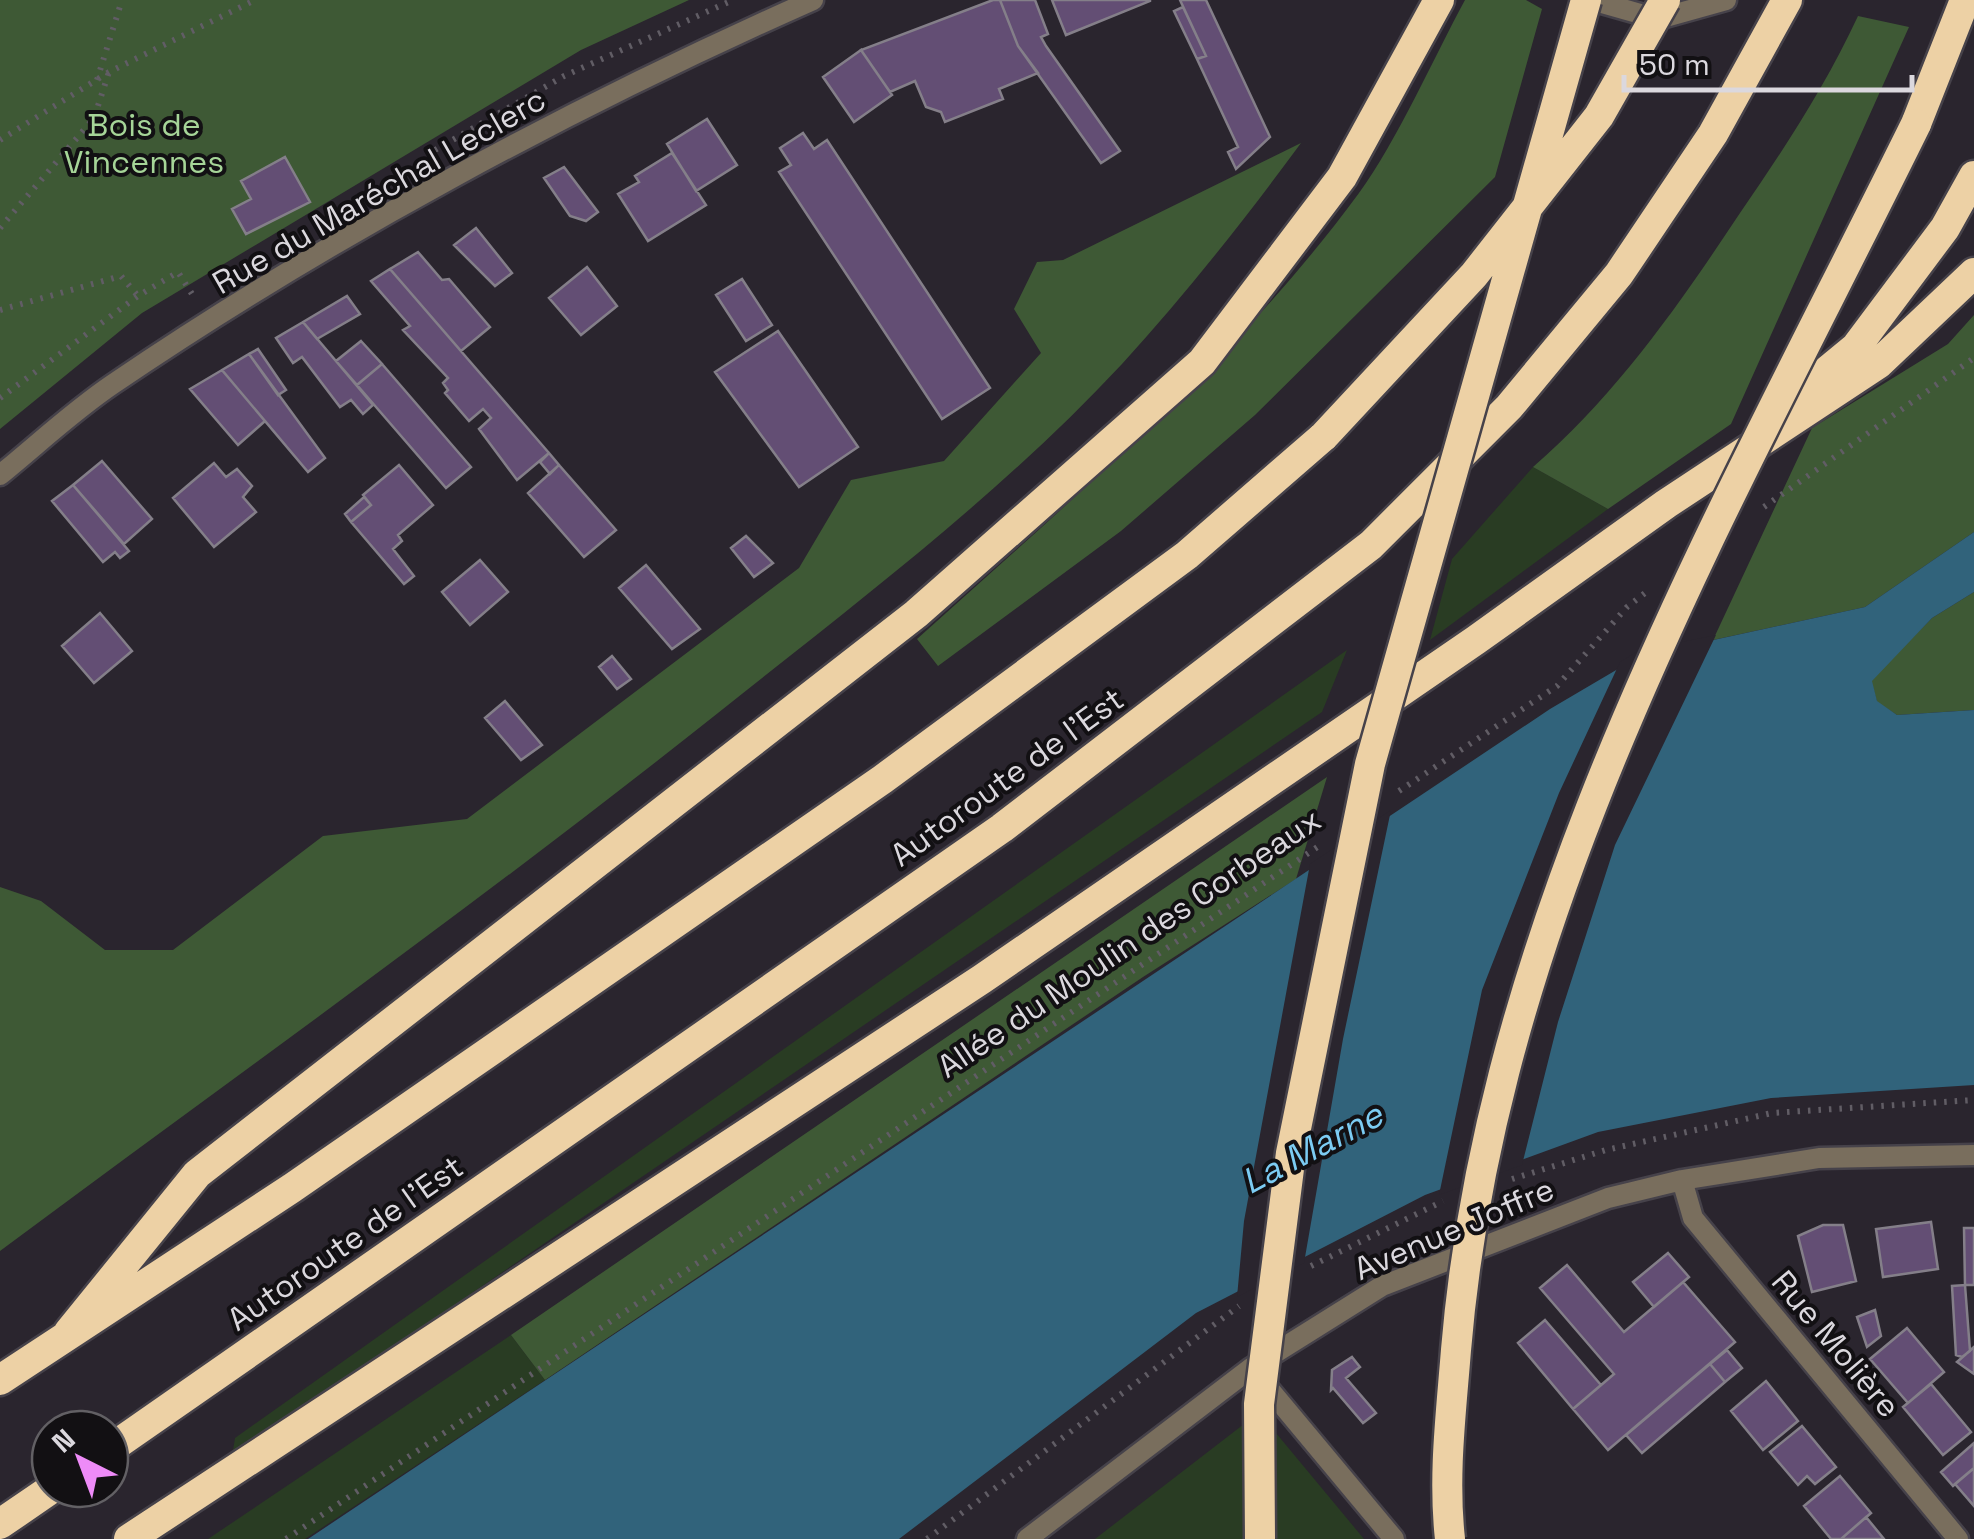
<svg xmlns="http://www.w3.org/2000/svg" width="1974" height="1539" font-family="'Space Grotesk',sans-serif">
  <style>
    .green { fill: #293c23 }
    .forest { fill: #3e5935 }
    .water { fill: #31637b }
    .pier { fill: #2a252e }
    .building { fill: #634e74; stroke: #847f89; stroke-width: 2.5 }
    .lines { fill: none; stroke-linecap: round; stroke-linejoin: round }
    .minor-casing { stroke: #46424a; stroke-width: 25 }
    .tertiary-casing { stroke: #46424a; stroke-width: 25 }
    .motorway-casing { stroke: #46424a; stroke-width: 35 }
    .path { stroke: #615d65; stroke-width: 6; stroke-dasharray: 2.5 8; stroke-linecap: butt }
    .minor { stroke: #796e5d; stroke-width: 20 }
    .tertiary { stroke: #796e5d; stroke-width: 20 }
    .motorway { stroke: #edd1a5; stroke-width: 30 }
    .motorway-bridge-casing { stroke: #46424a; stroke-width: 35; stroke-linecap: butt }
    .motorway-bridge { stroke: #edd1a5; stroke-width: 30 }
    .labels { text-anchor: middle; stroke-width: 8; stroke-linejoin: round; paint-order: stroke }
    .park-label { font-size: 32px; fill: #a6d598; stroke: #121013 }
    .street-label { font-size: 32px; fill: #dbd8de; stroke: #121013 }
    .water-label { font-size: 35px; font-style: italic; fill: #7cccf3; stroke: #121013 }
  </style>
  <rect width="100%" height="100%" fill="#2a252e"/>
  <path class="green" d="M1533,467L1608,509L1430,640L1452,559Z
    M1347,650L1322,712L232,1457L235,1438Z
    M511,1335L545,1380L305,1539H208Z
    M1244,1424L1271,1427L1364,1539H1095Z"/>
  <path class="forest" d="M0,0H689L581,50L142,313L0,429Z
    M1465,0H1526L1542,9L1495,177L1255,415L1121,531L938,666L917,639C1073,498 1234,363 1359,193C1397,141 1433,59 1465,0Z
    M1858,16L1909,27L1731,424L1608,509L1533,467C1617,394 1679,305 1740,213C1784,149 1825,87 1858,16Z
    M1301,143C1245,219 1186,294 1122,364C1001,494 856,603 718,713C484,899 240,1073 0,1251V887L41,901L105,950H173L323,836L467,819L799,568L851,480L944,461L1041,353L1014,309L1037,262L1063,260Z
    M1974,315V532L1865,607L1713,640L1812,428L1948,344Z
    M1974,592V710L1897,715L1877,702L1871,680L1932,618Z
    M1327,777L1296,879L1143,977L545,1380L511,1335Z"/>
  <path class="water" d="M1974,532V592L1932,618L1872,681L1877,701L1897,715L1974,710V1085L1771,1098L1598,1132L1425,1195L1196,1313L899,1539H308L1550,709L1640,656L1865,607Z"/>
  <path class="pier" d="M1716,635L1615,845L1558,1022L1522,1165L1439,1195L1482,990L1559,793L1620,662L1638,651Z
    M1391,810L1343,1039L1304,1263L1237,1297L1244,1221L1310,864Z"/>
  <path class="building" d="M993,0H1000L1018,46L1038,73L999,89L1003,99L945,122L941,112L926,107L915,81L890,92L861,50Z
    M1000,0H1035L1048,34L1041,37L1046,46L1120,151L1101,163L1018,46Z
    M1052,0H1150V1L1066,35Z
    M1180,0H1206L1270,137L1236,169L1228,152L1238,147L1197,59L1206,56Z
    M1183,7L1206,56L1197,59L1174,11Z
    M861,50L892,95L854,122L823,77Z
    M707,119L737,165L696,191L667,144Z
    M803,133L814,149L827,140L990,388L942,419L779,172L791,165L780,148Z
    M672,153L706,205L648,241L618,194L639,182L635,176Z
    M285,157L310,202L246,234L232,209L251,199L241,181Z
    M564,167L598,212L586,221L570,216L544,178Z
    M476,228L512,273L495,286L454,245Z
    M418,252L442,280L449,279L490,327L461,351L390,269Z
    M587,267L617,306L581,335L549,298Z
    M390,269L549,453L517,480L479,429L491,418L483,409L469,421L445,393L448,390L443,383L448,378L403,330L410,326L371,281Z
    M742,279L772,325L746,341L716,295Z
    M347,296L360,314L317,339L303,322Z
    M303,322L373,405L363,414L351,400L340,407L302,357L293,363L276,338Z
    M778,331L858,447L799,487L715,372Z
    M361,341L382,364L357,385L336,361Z
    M258,349L286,390L278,395L249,354Z
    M249,354L325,458L308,472L222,370Z
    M382,364L471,467L446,488L357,385Z
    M222,370L265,421L238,445L190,389Z
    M549,453L559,465L550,474L540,462Z
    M102,461L152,519L124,544L73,485Z
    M214,463L226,477L237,469L252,486L243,497L256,512L214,547L173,498Z
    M399,465L433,505L398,535L402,541L393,549L414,576L404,584L351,522L371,505L363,495Z
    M559,465L616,530L584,557L528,493Z
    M73,485L129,551L120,558L115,552L103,562L52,501Z
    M364,497L371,505L351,522L345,514Z
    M746,536L773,563L754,577L731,548Z
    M480,560L508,592L470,625L442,592Z
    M646,565L700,629L672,649L619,588Z
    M100,613L132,651L94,683L62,646Z
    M612,656L631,679L617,689L599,667Z
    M505,701L542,745L521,760L485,718Z
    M1931,1222L1938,1269L1883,1277L1876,1229Z
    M1823,1225H1843L1856,1281L1812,1292L1798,1236Z
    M1964,1228H1974V1285H1965Z
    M1668,1253L1689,1277L1654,1307L1633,1282Z
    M1567,1265L1624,1332L1683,1282L1735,1342L1608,1450L1573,1409L1614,1374L1540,1288Z
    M1965,1285L1970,1351L1962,1357L1956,1355L1952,1286Z
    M1875,1310L1881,1336L1867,1347L1857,1317Z
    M1545,1320L1601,1385L1573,1409L1518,1343Z
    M1907,1328L1944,1372L1908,1403L1870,1359Z
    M1974,1347V1374L1957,1362Z
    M1727,1350L1742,1368L1725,1382L1710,1364Z
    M1352,1357L1360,1367L1346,1378L1376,1413L1363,1423L1333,1388L1331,1390L1332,1370Z
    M1710,1364L1725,1382L1642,1453L1626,1435Z
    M1766,1381L1798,1421L1763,1450L1731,1411Z
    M1931,1384L1971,1432L1943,1455L1903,1407Z
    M1802,1426L1836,1467L1815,1484L1807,1476L1798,1485L1770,1452Z
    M1974,1443V1468L1953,1486L1941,1472Z
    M1974,1468V1506L1955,1484Z
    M1840,1476L1871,1513L1841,1539H1831L1804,1506Z
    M1866,1517L1884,1539H1841Z"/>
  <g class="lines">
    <defs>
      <path id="minor" d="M1682,1180L1693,1218L1958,1539
        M1259,1377L1394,1539
        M1027,1539L1251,1368L1382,1286L1608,1198L1682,1180L1819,1158L1974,1155"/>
      <path id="tertiary" d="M1591,0L1658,19L1726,0
        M0,475C37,445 73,411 113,384C329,237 574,106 813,0"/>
      <path id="motorway" d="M1916,124L1965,0
        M1788,403L1856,347L1945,228L1974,176
        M69,1332L197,1174L916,614L1202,362L1342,177L1439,0
        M0,1380L292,1188L883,779L1187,555L1324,436
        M110,1449L1002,828L1371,545L1509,407L1619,274L1713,134L1787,0
        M0,1524L51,1489
        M129,1539L982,979L1476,640L1666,504L1878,364L1974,273"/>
    </defs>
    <use href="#minor" class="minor-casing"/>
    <use href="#tertiary" class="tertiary-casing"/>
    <use href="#motorway" class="motorway-casing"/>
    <path class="path" d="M97,80L122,0
      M0,140L109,72L255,0
      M435,150L564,76L733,0
      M0,228L94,118L109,72
      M0,310L121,276L138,296
      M0,398L138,296L178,272L192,294
      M1764,507L1974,358
      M1399,791L1557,686L1627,607L1645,593
      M1512,1179L1606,1150L1772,1113L1974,1100
      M1311,1266L1443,1201
      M286,1539L1319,846
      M927,1539L1239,1306"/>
    <use href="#minor" class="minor"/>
    <use href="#tertiary" class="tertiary"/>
    <use href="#motorway" class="motorway"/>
    <defs>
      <path id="motorway-bridge" d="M1324,436L1474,275L1599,116L1665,0
        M1260,1539L1259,1404L1291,1153L1370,764L1586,0
        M1450,1539C1443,1476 1451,1414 1456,1350C1493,908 1724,514 1916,124"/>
    </defs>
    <use href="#motorway-bridge" class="motorway-bridge-casing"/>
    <use href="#motorway-bridge" class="motorway-bridge"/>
  </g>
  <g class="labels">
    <g class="park-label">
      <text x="144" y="136">Bois de<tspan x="144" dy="37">Vincennes</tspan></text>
    </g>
    <g class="street-label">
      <text transform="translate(379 191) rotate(-30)" y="11">Rue du Maréchal Leclerc</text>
      <text transform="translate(1007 777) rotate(-36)" y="11">Autoroute de l’Est</text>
      <text transform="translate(1129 943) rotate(-34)" y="11">Allée du Moulin des Corbeaux</text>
      <text transform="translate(1454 1229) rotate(-23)" y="11">Avenue Joffre</text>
      <text transform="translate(345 1243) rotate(-35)" y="11">Autoroute de l’Est</text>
      <text transform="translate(1836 1344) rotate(50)" y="11">Rue Molière</text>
    </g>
    <g class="water-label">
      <text transform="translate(1312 1148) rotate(-28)" y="12">La Marne</text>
    </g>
  </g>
  <g transform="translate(80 1459) rotate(318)"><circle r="48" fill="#121013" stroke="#626064" stroke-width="2.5"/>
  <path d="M0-8L18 38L0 25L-18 38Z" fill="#ee8bf8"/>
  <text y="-15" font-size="28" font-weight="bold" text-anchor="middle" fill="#dbd8de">N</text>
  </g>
  <path d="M1624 75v15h288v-15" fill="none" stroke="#dbd8de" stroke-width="5"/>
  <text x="1639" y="75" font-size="30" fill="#dbd8de" stroke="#121013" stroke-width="8" paint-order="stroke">50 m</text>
</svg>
